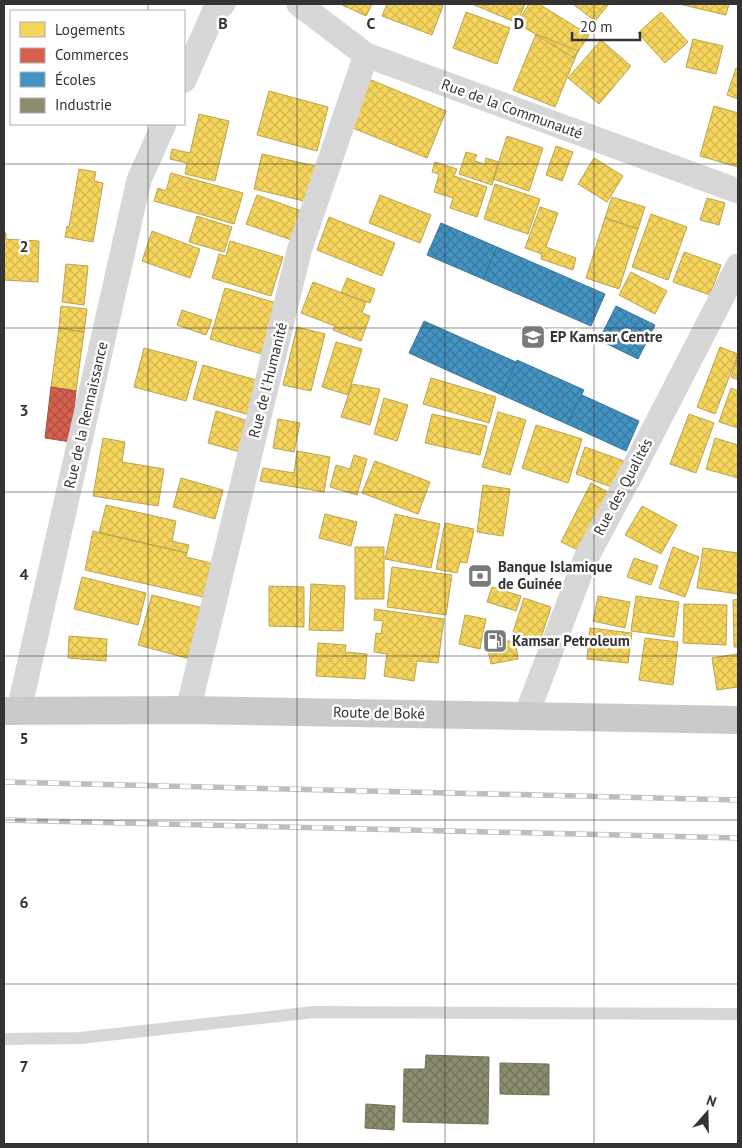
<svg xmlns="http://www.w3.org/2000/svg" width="742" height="1148" font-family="'PT Sans',sans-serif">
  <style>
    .homes { fill: url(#homes-cross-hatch); stroke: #bca450 }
    .shops { fill: url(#shops-cross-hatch); stroke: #a55245 }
    .schools { fill: url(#schools-cross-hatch); stroke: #3e7698 }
    .industry { fill: url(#industry-cross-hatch); stroke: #71715c }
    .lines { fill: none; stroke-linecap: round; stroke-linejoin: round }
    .service { stroke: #d7d7d7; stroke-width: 12 }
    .minor { stroke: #d7d7d7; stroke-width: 25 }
    .primary { stroke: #cacaca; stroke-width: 28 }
    .rail-casing { stroke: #bebebe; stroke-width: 5.5 }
    .rail { stroke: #fff; stroke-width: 4; stroke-dasharray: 11; stroke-linecap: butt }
    .grid { fill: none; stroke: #333; stroke-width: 1; stroke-opacity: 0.55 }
    .labels { text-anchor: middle; stroke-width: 5; stroke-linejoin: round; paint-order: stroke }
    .street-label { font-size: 15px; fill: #333; stroke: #fff }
    .poi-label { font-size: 15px; font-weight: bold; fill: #333; stroke: #fff; text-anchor: start }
    .grid-label { font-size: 16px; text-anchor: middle; font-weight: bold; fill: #333; stroke: #fff; stroke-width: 5; stroke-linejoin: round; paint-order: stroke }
  </style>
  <defs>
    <pattern id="homes-cross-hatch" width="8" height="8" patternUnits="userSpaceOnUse" patternTransform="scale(1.25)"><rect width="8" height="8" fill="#f6d55c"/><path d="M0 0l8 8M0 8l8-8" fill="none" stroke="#d3b750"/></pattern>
    <pattern id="shops-cross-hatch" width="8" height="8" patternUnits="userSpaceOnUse" patternTransform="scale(1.25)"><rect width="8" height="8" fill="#d6604d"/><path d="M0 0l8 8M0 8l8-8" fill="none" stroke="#ae5041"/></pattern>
    <pattern id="schools-cross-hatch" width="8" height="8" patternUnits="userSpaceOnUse" patternTransform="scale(1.25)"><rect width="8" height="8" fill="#4393c3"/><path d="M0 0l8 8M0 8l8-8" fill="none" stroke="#39799f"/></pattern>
    <pattern id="industry-cross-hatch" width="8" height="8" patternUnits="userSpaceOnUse" patternTransform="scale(1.25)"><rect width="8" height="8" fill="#8c8c6e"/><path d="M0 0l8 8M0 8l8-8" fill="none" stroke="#73735b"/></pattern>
  </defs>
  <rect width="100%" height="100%" fill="#fff"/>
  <path class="homes" d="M340,4H372L366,16Z
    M387,4H436L443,6L432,35L382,16Z
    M472,4H525L517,23Z
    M529,4H539L589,35L574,58L517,23Z
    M573,4H609L595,21Z
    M679,4H729L726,15Z
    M466,12L510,28L497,64L453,48Z
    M661,12L688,42L665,63L638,33Z
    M536,34L578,51L555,107L513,90Z
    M693,39L723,46L716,74L686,67Z
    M601,40L631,66L599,104L568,78Z
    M736,68L738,69V99L727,95Z
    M369,79L446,111L427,158L350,127Z
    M269,91L328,107L317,151L257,135Z
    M714,106L738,113V167L700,156Z
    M199,114L229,121L215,181L185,174L187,163L170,159L172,149L190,153Z
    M507,136L543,148L529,191L493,179Z
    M556,146L573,152L562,181L546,175Z
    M466,152L477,155L474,161L485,164L486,158L499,162L492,185L459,174Z
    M262,154L320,167L312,203L254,189Z
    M594,158L623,176L607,202L578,184Z
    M435,162L457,169L454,176L487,187L477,217L450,208L453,198L434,192L439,174L432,172Z
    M79,169L96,172L94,181L103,183L93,242L65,237L67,226L69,227Z
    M171,173L243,193L234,224L154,201L158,188L166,191Z
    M495,184L540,199L528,234L484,219Z
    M257,195L307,213L297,242L246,224Z
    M380,195L431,215L420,243L369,223Z
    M612,197L645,207L638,229L605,218Z
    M707,198L725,203L719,225L700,220Z
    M540,207L558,213L546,247L576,258L573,270L541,259L542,254L525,248Z
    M651,214L687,227L668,280L632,267Z
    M197,216L232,227L224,252L189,242Z
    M329,217L395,243L382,276L317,250Z
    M605,218L638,229L619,289L586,278Z
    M152,231L200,249L190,278L142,261Z
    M4,233H6V239L39,241L38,282L4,280Z
    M230,241L283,257L271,296L212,278L219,254L226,256Z
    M684,252L721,265L710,295L673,282Z
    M66,264L88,266L84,305L62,302Z
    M631,272L667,291L655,314L619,295Z
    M347,278L375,289L370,303L341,293Z
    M313,282L366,302L362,313L370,316L361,341L333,330L335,326L301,313Z
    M225,288L280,304L265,355L210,339Z
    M61,306L87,309L84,332L59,328Z
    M182,310L212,320L206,335L177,325Z
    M297,327L325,334L311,391L283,385Z
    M59,328L84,332L76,391L51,387Z
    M336,342L362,349L348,395L322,387Z
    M720,347L738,354L715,414L697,407Z
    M144,348L197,362L186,401L134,387Z
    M738,356V380L731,377Z
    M203,365L260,381L250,415L193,399Z
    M431,378L496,397L489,423L423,404Z
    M352,384L380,389L370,425L341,417Z
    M731,388L738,391V428L719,422Z
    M384,398L408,405L397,441L374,434Z
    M216,411L245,420L240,452L208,443Z
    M498,412L526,420L510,475L482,467Z
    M432,414L487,426L480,455L425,443Z
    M689,414L714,423L696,473L670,464Z
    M278,419L300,423L294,452L273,448Z
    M536,425L582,439L568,483L522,468Z
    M103,438L125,442L122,462L164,469L158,506L93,496Z
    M715,438L738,445V478L706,469Z
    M585,447L624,461L614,488L576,474Z
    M297,451L330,457L324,492L260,481L263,468L294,473Z
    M354,455L367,459L357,495L330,487L336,465L350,469Z
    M375,461L430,482L418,514L362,493Z
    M181,478L223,490L215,519L173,507Z
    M591,483L608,492L578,550L561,542Z
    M483,485L510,489L503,536L477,532Z
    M106,505L176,521L172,541L189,545L187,553L99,533Z
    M642,506L677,525L661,554L625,535Z
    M325,514L357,522L351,546L319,538Z
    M395,514L440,524L431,568L385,559Z
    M445,523L474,529L467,563L460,562L457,573L436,569Z
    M93,531L187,553L186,557L211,563L203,597L85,570Z
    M355,547H384V599H355Z
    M673,547L699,557L685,597L659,588Z
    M703,548L738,553V594L697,588Z
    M634,558L658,566L651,585L627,577Z
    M392,567L452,575L446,615L387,607Z
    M82,577L146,593L138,625L74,609Z
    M311,584L345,586L343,631L309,630Z
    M269,586L304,587V627L269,626Z
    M492,587L521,596L516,611L487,602Z
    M152,595L203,608L190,659L138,645Z
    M598,596L630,602L625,628L593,621Z
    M636,596L679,602L674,637L631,631Z
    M524,598L551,607L540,641L513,632Z
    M738,599V647H734L733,600Z
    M684,604L727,605L726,645L683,643Z
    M375,609L444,619L438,663L417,661L414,681L384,676L387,654L374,652L376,633L381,634L383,621L374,620Z
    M465,615L486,619L480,649L459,644Z
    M590,628L632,633L628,663L587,659Z
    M69,636L107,639L106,661L68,658Z
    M645,638L678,642L673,685L639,680Z
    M515,640L518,659L491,664L487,645Z
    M318,643L346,645L345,652L367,654L365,679L316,676Z
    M737,654L738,663V687L717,690L712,658Z"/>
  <path class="shops" d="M51,387L76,391L71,442L45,438Z"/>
  <path class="schools" d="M441,223L497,247L483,279L427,255Z
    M497,247L605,294L591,326L483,279Z
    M616,306L655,325L638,359L599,340Z
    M424,321L516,362L502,395L409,353Z
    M517,360L584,390L567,424L502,395Z
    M582,395L639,421L626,451L567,424Z"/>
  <path class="industry" d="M426,1055L489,1057L488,1124L403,1122L404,1069H425Z
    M500,1063L549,1064V1095L500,1094Z
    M366,1104L395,1106L394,1130L365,1128Z"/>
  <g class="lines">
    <path class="service" d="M4,1039L80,1038L314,1012L738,1014"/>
    <path class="minor" d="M299,4L366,55L738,191
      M184,80L214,12L223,4
      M19,710L139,180L164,124
      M188,710L299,251L366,55
      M526,716L586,558L633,470L738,266"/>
    <path class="primary" d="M4,711L188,710L738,720"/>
    <defs>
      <path id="rail" d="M4,782L738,800
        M4,820L738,838"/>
    </defs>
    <use href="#rail" class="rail-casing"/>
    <use href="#rail" class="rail"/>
  </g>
  <path class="grid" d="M148,4V11M297,4V1144M445,4V1144M594,4V1144M148,124V1144M4,164H738M4,328H738M4,492H738M4,656H738M4,820H738M4,984H738"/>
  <defs>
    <symbol id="school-square" viewBox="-11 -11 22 22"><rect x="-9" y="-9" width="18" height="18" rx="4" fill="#7a7a7a" stroke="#fff"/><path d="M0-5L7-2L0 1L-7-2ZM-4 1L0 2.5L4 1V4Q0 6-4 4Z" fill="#fff"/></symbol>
    <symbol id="bank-square" viewBox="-11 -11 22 22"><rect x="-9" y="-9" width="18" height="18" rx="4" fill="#7a7a7a" stroke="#fff"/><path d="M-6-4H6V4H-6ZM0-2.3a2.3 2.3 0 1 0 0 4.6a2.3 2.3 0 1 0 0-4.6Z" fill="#fff"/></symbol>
    <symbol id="fuel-square" viewBox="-11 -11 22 22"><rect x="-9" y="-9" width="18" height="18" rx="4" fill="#7a7a7a" stroke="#fff"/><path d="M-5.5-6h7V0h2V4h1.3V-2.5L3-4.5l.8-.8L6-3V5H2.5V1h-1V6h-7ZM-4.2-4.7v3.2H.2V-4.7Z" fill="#fff"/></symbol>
  </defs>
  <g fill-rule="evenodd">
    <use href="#school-square" x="519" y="323" width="28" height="28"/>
    <use href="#bank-square" x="466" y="562" width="28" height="28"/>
    <use href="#fuel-square" x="481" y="627" width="28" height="28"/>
  </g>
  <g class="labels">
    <g class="street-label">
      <text transform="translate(512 109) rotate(20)" y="5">Rue de la Communauté</text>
      <text transform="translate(268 380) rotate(-76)" y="5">Rue de l'Humanité</text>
      <text transform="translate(86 415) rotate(-77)" y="5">Rue de la Rennaissance</text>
      <text transform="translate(623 487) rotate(-62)" y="5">Rue des Qualités</text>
      <text transform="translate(379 713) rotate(1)" y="5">Route de Boké</text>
    </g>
    <g class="poi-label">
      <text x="550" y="342">EP Kamsar Centre</text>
      <text x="498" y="572">Banque Islamique<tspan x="498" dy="17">de Guinée</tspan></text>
      <text x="512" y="646">Kamsar Petroleum</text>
    </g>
  </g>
  <g class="grid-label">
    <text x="223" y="29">B</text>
    <text x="371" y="29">C</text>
    <text x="519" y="29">D</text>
    <text x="24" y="252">2</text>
    <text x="24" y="416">3</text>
    <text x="24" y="580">4</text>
    <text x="24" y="744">5</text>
    <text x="24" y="908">6</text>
    <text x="24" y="1072">7</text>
  </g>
  <rect width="742" height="1148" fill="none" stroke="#333333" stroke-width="10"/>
  <rect x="10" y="10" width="175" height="115" fill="#ffffff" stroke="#adadad"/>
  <rect x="20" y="22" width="25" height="15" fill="#f6d55c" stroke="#adadad"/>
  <text x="55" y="35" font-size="15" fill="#333333">Logements</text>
  <rect x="20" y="48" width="25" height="15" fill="#d6604d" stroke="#adadad"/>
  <text x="55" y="60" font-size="15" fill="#333333">Commerces</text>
  <rect x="20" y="72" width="25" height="15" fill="#4393c3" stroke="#adadad"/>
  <text x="55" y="85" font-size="15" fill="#333333">Écoles</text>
  <rect x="20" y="98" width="25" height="15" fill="#8c8c6e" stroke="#adadad"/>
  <text x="55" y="110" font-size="15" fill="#333333">Industrie</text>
  <g transform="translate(707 1113) rotate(20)" stroke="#ffffff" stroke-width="4" paint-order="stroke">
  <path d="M0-4L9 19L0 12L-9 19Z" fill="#333333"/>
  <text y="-8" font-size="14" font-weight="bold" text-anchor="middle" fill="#333333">N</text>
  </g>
  <path d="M572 32v8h68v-8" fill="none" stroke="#333333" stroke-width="2.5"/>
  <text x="580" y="32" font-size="15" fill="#333333" stroke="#ffffff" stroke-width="4" paint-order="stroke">20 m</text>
</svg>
